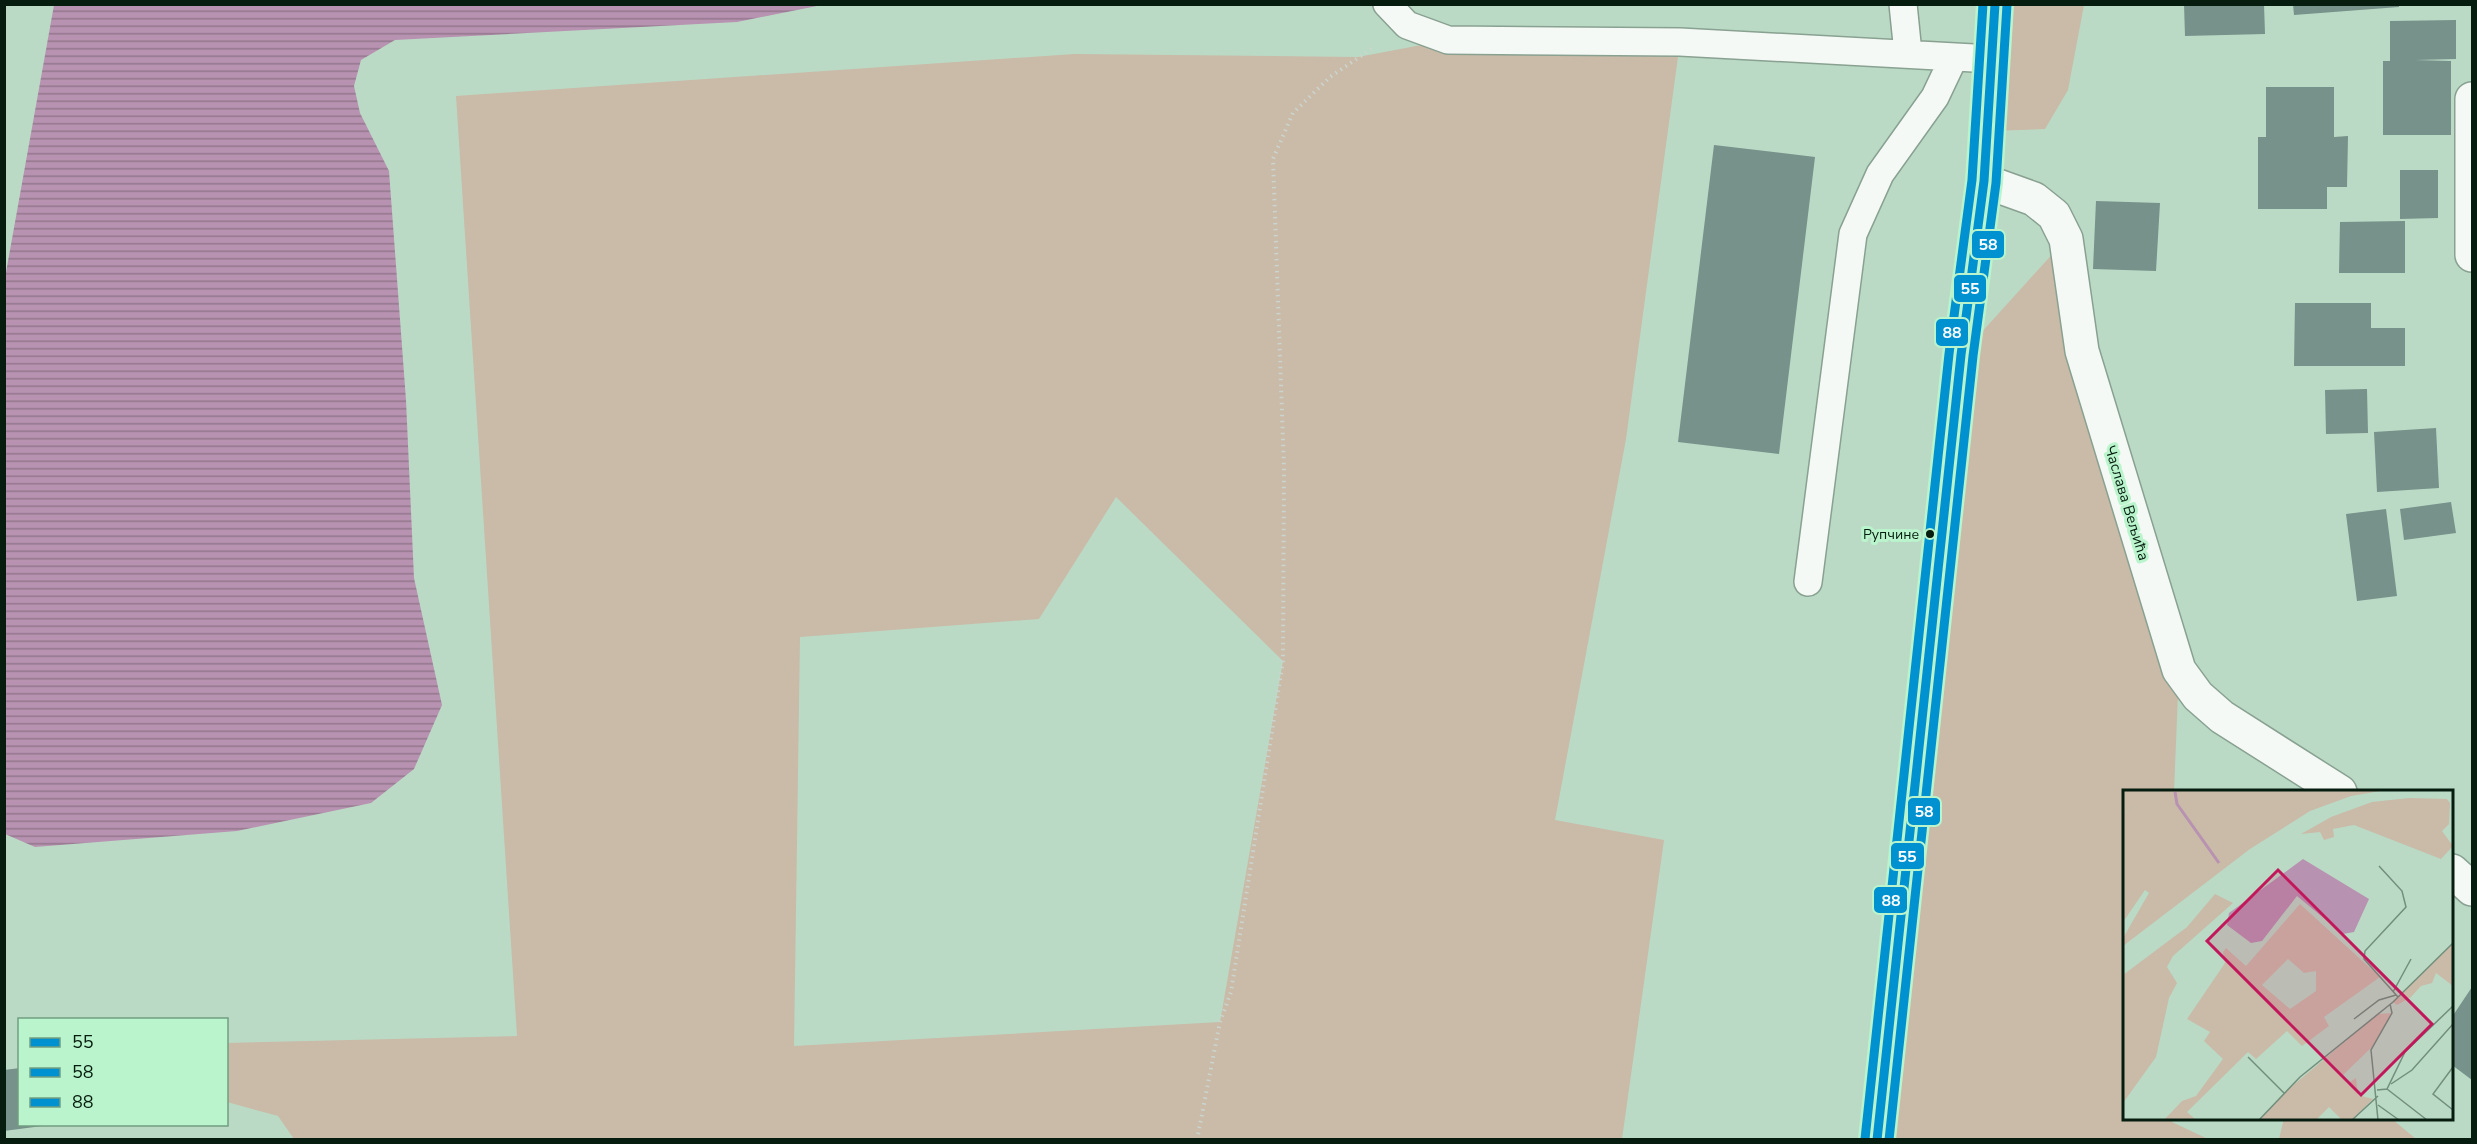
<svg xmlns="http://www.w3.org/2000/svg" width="2477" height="1144" font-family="'Nunito Sans',sans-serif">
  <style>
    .grass { fill: #cabaa8; fill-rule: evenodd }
    .water { fill: url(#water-rules) }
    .building { fill: #77918b }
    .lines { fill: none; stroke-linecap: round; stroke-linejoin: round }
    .service-casing { stroke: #89a191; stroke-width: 30 }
    .minor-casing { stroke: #89a191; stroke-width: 36 }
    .secondary-casing { stroke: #89a191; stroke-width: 36 }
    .path { stroke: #cbd5ce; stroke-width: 4; stroke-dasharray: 1.5 4.5; stroke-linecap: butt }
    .service { stroke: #f5f9f6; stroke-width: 27 }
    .minor { stroke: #f5f9f6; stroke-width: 33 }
    .secondary { stroke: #f5f9f6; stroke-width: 33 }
    .bus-1-casing { stroke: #baf4cc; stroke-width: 14 }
    .bus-2-casing { stroke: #baf4cc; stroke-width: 14 }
    .bus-3-casing { stroke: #baf4cc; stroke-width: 14 }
    .bus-1 { stroke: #0092d0; stroke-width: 9 }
    .bus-2 { stroke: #0092d0; stroke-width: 9 }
    .bus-3 { stroke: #0092d0; stroke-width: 9 }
    .bus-dot { fill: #051c0e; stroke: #baf4cc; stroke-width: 2 }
    .labels { text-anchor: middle; stroke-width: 6; stroke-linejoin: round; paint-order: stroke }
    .bus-label { font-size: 14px; fill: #051c0e; stroke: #baf4cc; text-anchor: end }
    .street-label { font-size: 15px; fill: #051c0e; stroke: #baf4cc }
    .inset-river { fill: none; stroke: #b892b1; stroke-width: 3 }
    .inset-road { fill: none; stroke: #728e7c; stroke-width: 1.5 }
    .view { fill: #c2185b; fill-opacity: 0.15; stroke: #c2185b; stroke-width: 3 }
    .inset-edge { fill: none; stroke: #051c0e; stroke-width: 3 }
    .line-badge { stroke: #baf4cc; stroke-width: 2 }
    .badge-label { font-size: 16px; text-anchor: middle; font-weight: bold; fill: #fff }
  </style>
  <defs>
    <pattern id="water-rules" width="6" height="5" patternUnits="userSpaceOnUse" patternTransform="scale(1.5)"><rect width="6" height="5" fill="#b892b1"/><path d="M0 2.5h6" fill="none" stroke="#94768e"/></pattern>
  </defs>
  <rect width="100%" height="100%" fill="#badac5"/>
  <path class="grass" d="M1995,5H2084L2068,90L2045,129L1988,131Z
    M1448,40L1680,42L1626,439L1555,820L1664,840L1622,1139H294L278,1116L227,1102L226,1043L517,1036L456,96L1075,54L1358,57ZM1116,497L1283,661L1220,1022L794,1046L800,637L1039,619Z
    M2066,239L2179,670L2174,791L2124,792V1118L2172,1119V1122L2208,1139L1876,1140L1961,355Z
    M2284,1118L2392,1119L2416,1139H2279Z"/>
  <path class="water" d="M54,5H822L737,22L395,40L361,60L354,86L360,113L389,171L406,400L414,578L442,705L414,769L371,803L237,831L35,847L5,834V278Z"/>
  <path class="building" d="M2184,4H2264L2265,34L2185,36Z
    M2293,4H2399V7L2294,15Z
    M2456,20V59L2415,60L2451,61V135H2383V61H2390V21Z
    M2266,87H2334V137L2348,136L2347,187H2327V209H2258V137H2266Z
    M1714,145L1815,157L1779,454L1678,442Z
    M2400,170H2438V218L2400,219Z
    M2096,201L2160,203L2156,271L2093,269Z
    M2405,221V273H2339L2340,222Z
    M2295,303H2371V328H2405V366H2294Z
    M2367,389L2368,433L2326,434L2325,390Z
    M2436,428L2439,488L2377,492L2374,432Z
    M2451,502L2456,533L2404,540L2400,509Z
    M2386,509L2397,596L2357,601L2346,514Z
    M2472,987V1080L2452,1065V1017Z
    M20,1068V1124L42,1126L4,1131V1070Z"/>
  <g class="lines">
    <defs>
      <path id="service" d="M1387,4L1407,25L1448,40L1680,42L1992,59
        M1903,4L1908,53
        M1808,582L1853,234L1880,174L1935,97L1954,57"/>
      <path id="minor" d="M2472,99V255
        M1984,181L2034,199L2054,215L2066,239L2082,351L2179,670L2198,696L2222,717L2340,792
        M2452,871L2472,889"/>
      <path id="secondary" d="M1877,1140L1961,355L1984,181L1995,4"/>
    </defs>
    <use href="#service" class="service-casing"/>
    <use href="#minor" class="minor-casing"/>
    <use href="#secondary" class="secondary-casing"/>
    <path class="path" d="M1197,1140L1220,1022L1231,992L1283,661L1284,469L1273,159L1293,113L1330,77L1374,47"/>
    <use href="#service" class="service"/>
    <use href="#minor" class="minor"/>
    <use href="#secondary" class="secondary"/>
    <defs>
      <path id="bus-1" d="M1877,1140L1961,355L1984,181L1995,4"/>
      <path id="bus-2" d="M1889,1140L1973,356L1996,183L2007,5"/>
      <path id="bus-3" d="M1865,1139L1949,354L1972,180L1983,4"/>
    </defs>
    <use href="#bus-1" class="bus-1-casing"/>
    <use href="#bus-2" class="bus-2-casing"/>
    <use href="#bus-3" class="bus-3-casing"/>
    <use href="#bus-1" class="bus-1"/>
    <use href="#bus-2" class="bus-2"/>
    <use href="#bus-3" class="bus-3"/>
  </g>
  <circle class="bus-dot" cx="1930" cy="534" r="5"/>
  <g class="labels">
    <g class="bus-label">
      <text x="1919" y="539">Рупчине</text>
    </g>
    <g class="street-label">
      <text transform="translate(2127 503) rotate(73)" y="5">Часлава Вељића</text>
    </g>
  </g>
  <g transform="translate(2123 790)">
    <rect width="330" height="330" fill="#badac5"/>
    <path d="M263,0L228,6L187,21L127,59L0,156V148L26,103L22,100L0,132V25L32,1ZM286,8L324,9L327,13L326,34L319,41L330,56L318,69L231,35L210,39L211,47L201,50L197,42L178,44L208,27L249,12ZM92,104L110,113L50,166L44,177L54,193L46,208L33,267L0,313V185L64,137ZM177,114L257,187L201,227L206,236L179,256L164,241L133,269L125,262L64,322L73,330H41L59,311L73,306L100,269L81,251L87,242L64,229L102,173L100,162L103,158L123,176ZM165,169L181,183L193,181V201L167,219L139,195ZM330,153V196L313,183L309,193L298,196L288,207L274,215L270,212ZM269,223L249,257L220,285L224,294L233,288L235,305L250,309L229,330H219L206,317L193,330H136L161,303L255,224Z" fill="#cabaa8" fill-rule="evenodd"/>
    <path d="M0,0H34L0,25Z" fill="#cabaa8"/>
    <path d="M180,69L246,109L231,142L220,144L174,106L139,151L128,153L104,135L106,123Z" fill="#b892b1"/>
    <path class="inset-river" d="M52,2L54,14L96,73"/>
    <path class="inset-road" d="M256,76L279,101L283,117L242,161L241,169L275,207M270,202L288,169M231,229L256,210L273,205M125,267L161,303M330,277L310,304L330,320M268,294L289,280L330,234M264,299L304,330M254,300L264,299L282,262L330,216M255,315L276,330M136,330L177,287L270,212L330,153M229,330L255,306M255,330L248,260L269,223L267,214"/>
    <path class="view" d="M155,80L309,234L238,305L84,151Z"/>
    <rect width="330" height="330" class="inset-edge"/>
  </g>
  <g class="line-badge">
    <rect x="1971" y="230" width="34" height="29" rx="6" fill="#0092d0"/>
    <rect x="1953" y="274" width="34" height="29" rx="6" fill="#0092d0"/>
    <rect x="1935" y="318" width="34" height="29" rx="6" fill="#0092d0"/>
    <rect x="1907" y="797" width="34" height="29" rx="6" fill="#0092d0"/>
    <rect x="1890" y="842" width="35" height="28" rx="6" fill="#0092d0"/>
    <rect x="1873" y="886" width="35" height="28" rx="6" fill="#0092d0"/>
  </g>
  <g class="badge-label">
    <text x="1988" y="250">58</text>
    <text x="1970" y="294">55</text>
    <text x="1952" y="338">88</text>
    <text x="1924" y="817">58</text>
    <text x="1907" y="862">55</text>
    <text x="1891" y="906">88</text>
  </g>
  <rect width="2477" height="1144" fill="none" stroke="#051c0e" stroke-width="12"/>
  <rect x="18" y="1018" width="210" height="108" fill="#baf4cc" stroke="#729e80" stroke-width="1.5"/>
  <rect x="30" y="1038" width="30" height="9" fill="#0092d0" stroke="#729e80" stroke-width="1.5"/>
  <text x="72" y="1048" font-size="18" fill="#051c0e">55</text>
  <rect x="30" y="1068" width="30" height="9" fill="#0092d0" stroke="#729e80" stroke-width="1.5"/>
  <text x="72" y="1078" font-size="18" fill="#051c0e">58</text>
  <rect x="30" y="1098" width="30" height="9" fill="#0092d0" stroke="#729e80" stroke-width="1.5"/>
  <text x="72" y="1108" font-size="18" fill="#051c0e">88</text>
</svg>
